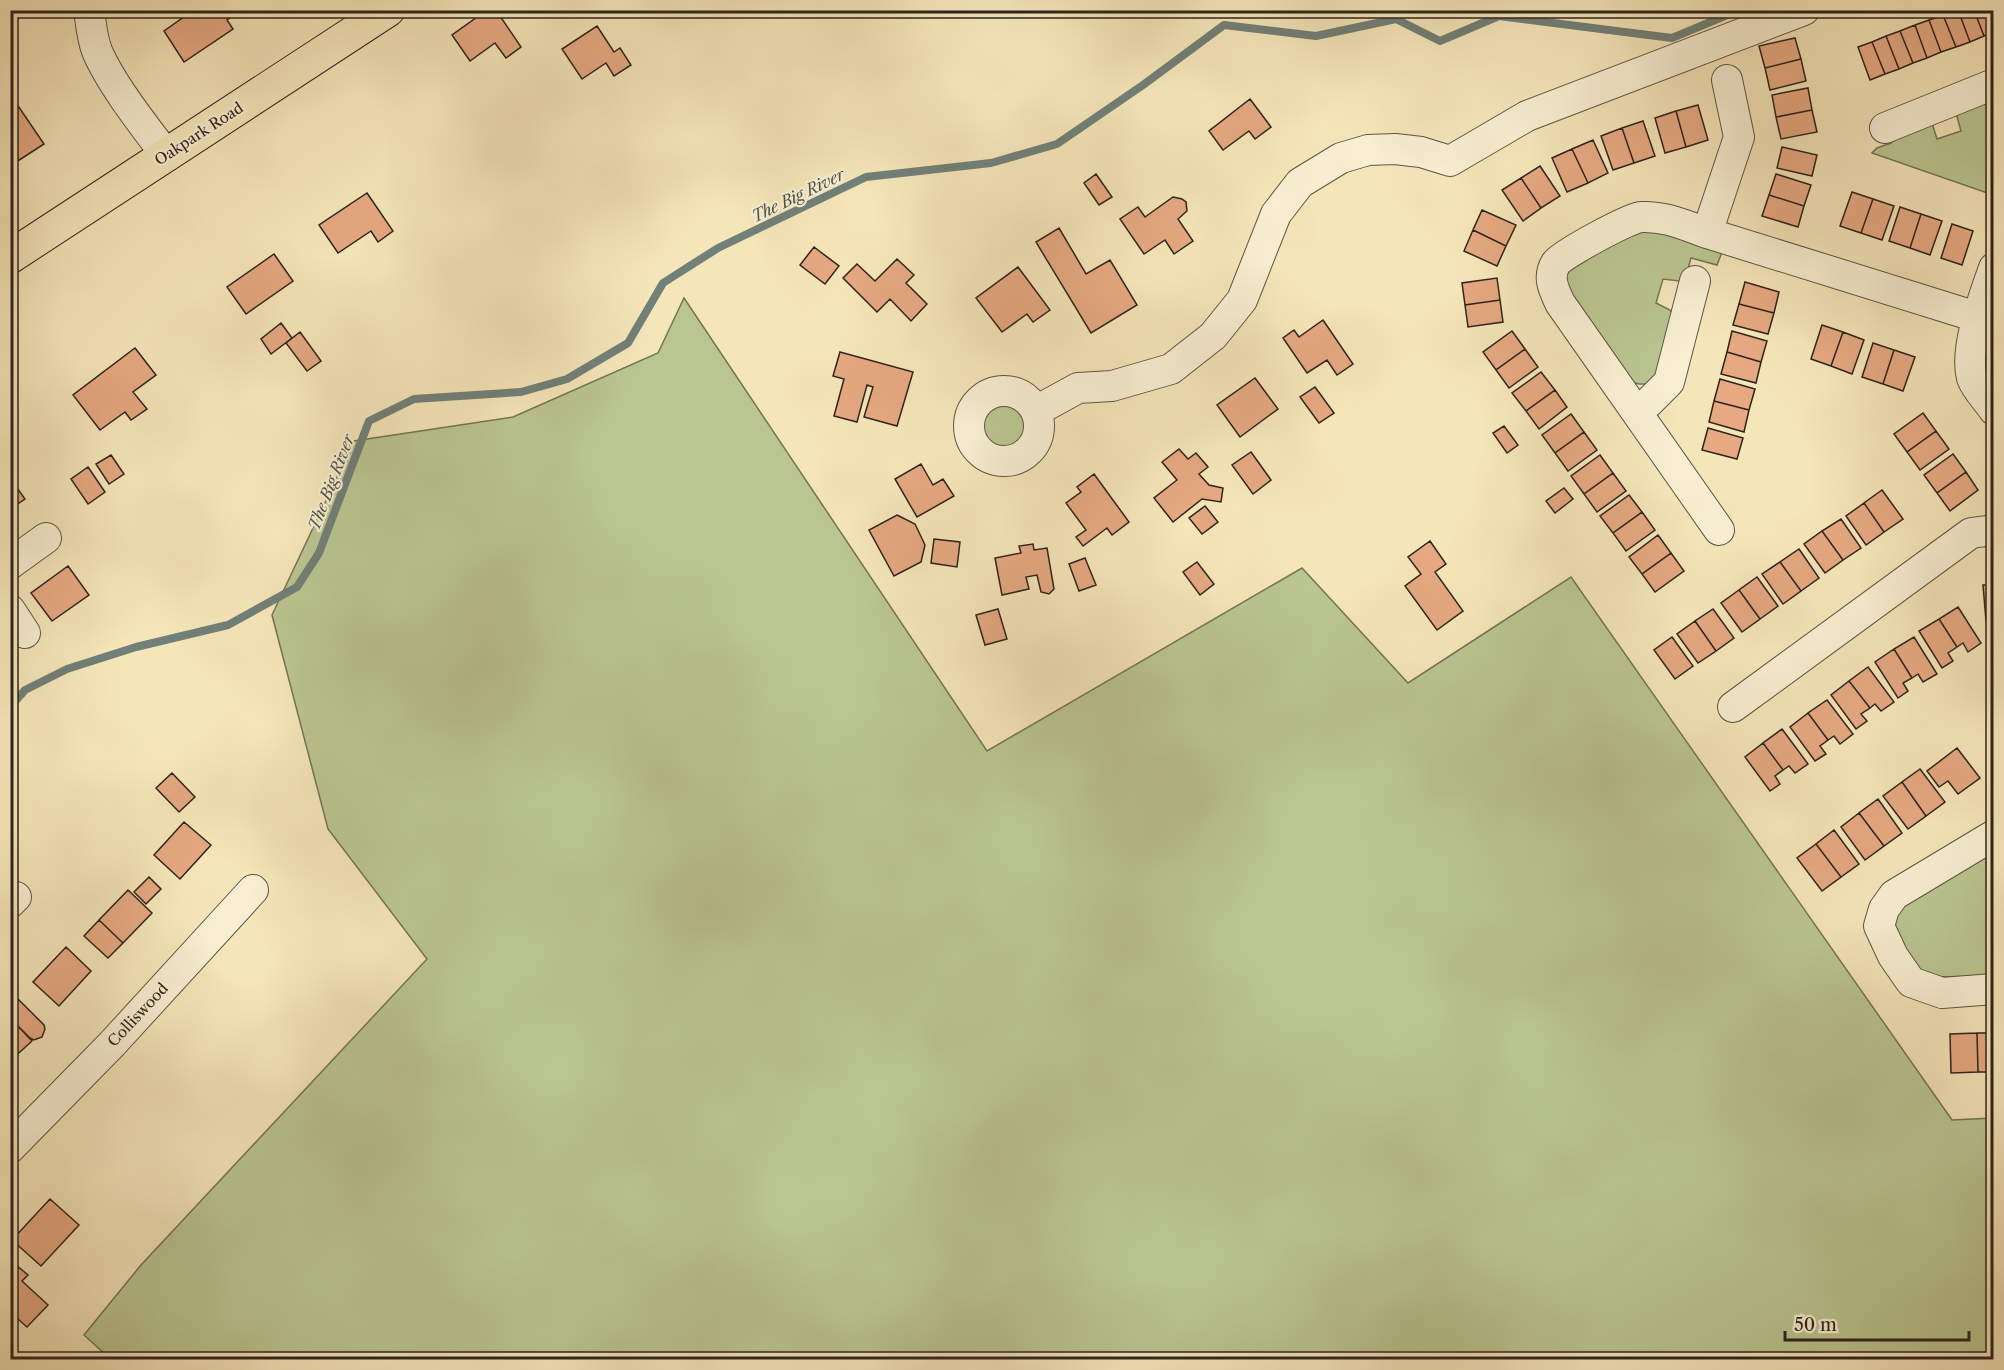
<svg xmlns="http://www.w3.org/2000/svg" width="2004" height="1370" font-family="'Libre Caslon Text',serif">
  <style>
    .green { fill: #bac691; stroke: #747457; stroke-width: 1.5 }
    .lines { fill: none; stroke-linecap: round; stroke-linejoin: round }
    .stream { stroke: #718079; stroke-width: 8 }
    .building { fill: #e6a982; stroke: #2e231d; stroke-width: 1.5 }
    .minor-casing { stroke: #605444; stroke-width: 32 }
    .major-casing { stroke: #2e231d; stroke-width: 35 }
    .minor { stroke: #f8efd2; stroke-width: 30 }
    .major { stroke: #f5e6ba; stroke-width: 33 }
    .labels { text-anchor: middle; stroke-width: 4.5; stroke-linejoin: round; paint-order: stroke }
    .street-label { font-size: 15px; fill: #2e231d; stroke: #f8efd2 }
    .water-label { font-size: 16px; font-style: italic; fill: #50524b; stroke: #f8efd2 }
  </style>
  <rect width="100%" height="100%" fill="#f5e6ba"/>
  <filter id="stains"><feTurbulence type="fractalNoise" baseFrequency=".00333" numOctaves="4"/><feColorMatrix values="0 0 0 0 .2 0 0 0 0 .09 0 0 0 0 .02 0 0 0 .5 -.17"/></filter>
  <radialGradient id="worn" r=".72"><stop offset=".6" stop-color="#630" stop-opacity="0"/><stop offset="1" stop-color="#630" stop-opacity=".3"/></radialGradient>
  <path class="green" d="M1993,97V195L1872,153L1877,148L1891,143L1903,132L1932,123L1937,139L1961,131L1956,113Z
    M1649,226L1724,247L1717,265L1691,258L1687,273L1679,281L1663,279L1656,303L1670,310L1676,321L1654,384H1639L1629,381L1565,292L1563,277L1570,266Z
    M684,298L987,751L1302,568L1408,683L1571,577L1952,1120L1993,1118V1359H108L107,1356L84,1335L141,1265L427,959L328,829L272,615L354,441L513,417L658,353Z
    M1993,315V388L1982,371L1981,352Z
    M983 426a22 22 0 1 1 44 0a22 22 0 1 1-44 0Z
    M1993,845V976L1932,977L1914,965L1894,927L1898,911L1903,904Z"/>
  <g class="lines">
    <path class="stream" d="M10,707L25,690L67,669L136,647L228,625L297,587L319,553L369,421L414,399L521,392L567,379L628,343L663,283L718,248L866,177L991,163L1057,144L1143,85L1224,25L1316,36L1396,19L1440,41L1499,16L1672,38L1739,10"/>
  </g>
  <path class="building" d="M194,10L239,12L227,20L233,29L184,62L164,31Z
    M487,10H496L521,47L506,58L495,43L470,61L452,35Z
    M1953,10H1958L1970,42L1956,47L1943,15Z
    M1958,10H1974L1984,36L1970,42Z
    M1974,10H1990L1994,19V32L1984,36Z
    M1943,15L1956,47L1941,52L1929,20Z
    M1929,20L1941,52L1927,58L1915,25Z
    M1915,25L1927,58L1913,63L1900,31Z
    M597,26L614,52L620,48L631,65L614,76L606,63L582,79L562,49Z
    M1900,31L1913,63L1899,69L1886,36Z
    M1886,36L1899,69L1885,74L1872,42Z
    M1795,38L1801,59L1765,68L1759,46Z
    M1872,42L1885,74L1870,80L1858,47Z
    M1801,59L1806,81L1770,90L1765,68Z
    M1808,88L1812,110L1776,117L1772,95Z
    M10,94L44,144L10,166Z
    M1250,99L1271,127L1255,139L1249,131L1223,150L1209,131Z
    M1698,105L1708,140L1686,147L1676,111Z
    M1812,110L1817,132L1781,139L1776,117Z
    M1676,111L1686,147L1665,153L1655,118Z
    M1643,121L1655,156L1634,163L1622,128Z
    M1622,128L1634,163L1613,170L1601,136Z
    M1593,140L1608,173L1588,183L1572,149Z
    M1782,147L1817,155L1812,176L1777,168Z
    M1572,149L1588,183L1567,192L1552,158Z
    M1540,166L1560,196L1541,208L1521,178Z
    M1096,174L1112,197L1099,205L1084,183Z
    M1776,174L1811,185L1804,206L1769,195Z
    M1521,178L1541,208L1523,221L1502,190Z
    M1852,192L1873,199L1861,233L1840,226Z
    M367,193L393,231L378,242L371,231L338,253L319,225Z
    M1769,195L1804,206L1798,227L1762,216Z
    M1173,197L1182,199L1186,202L1187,211L1178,219L1193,241L1174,254L1165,240L1144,254L1120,219L1138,207L1145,217Z
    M1873,199L1894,206L1882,240L1861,233Z
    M1900,207L1921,214L1910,248L1889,241Z
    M1482,210L1516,225L1506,246L1473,230Z
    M1921,214L1942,221L1930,255L1910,248Z
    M1952,224L1973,231L1962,265L1941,258Z
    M1059,228L1086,274L1110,260L1137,305L1091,333L1036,242Z
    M1473,230L1506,246L1497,266L1464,251Z
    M814,247L839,266L825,284L800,265Z
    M274,254L293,281L246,314L227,287Z
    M897,259L914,275L906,283L927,304L911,321L890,299L877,312L843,278L857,264L875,281Z
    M1018,267L1050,310L1033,322L1027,314L1002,332L976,298Z
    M1497,278L1500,300L1465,305L1462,283Z
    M1745,282L1779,292L1774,313L1739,304Z
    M1500,300L1503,322L1468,327L1465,305Z
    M1739,304L1774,313L1768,334L1733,325Z
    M1323,320L1353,364L1337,375L1327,360L1307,373L1283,338L1294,330L1299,337Z
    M281,323L292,338L271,354L261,339Z
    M1822,325L1843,332L1831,366L1811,359Z
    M1512,331L1525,349L1496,370L1483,352Z
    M1732,331L1767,341L1761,362L1727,352Z
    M300,332L321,361L307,371L286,343Z
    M1843,332L1864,340L1852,374L1831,366Z
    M1873,343L1894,350L1883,384L1862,377Z
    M135,348L156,375L133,392L147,409L131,420L125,412L100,430L73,395Z
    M1525,349L1538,367L1509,388L1496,370Z
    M1894,350L1915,357L1903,391L1883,384Z
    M840,352L913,372L897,426L864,417L873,387L867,385L857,422L834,416L844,379L833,376Z
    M1727,352L1761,362L1756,383L1721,374Z
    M1541,372L1555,390L1526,411L1512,393Z
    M1255,378L1278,409L1240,437L1217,405Z
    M1720,379L1755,389L1749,410L1714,401Z
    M1315,387L1334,413L1319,423L1300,397Z
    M1555,390L1567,407L1539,429L1526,411Z
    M1714,401L1749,410L1744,432L1709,422Z
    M1923,413L1936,431L1907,452L1894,434Z
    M1571,414L1584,432L1555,453L1542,435Z
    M1504,426L1518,445L1507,453L1493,433Z
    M1708,428L1743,438L1737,459L1702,450Z
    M1936,431L1949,449L1920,470L1907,452Z
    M1584,432L1597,450L1568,471L1555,453Z
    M1179,449L1188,459L1196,453L1208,467L1199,474L1209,485L1223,488L1221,502L1202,499L1173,522L1154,498L1177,480L1162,462Z
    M1251,452L1271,480L1253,494L1232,465Z
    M1953,454L1966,472L1937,493L1924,475Z
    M111,455L124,474L109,484L96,464Z
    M1600,455L1613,473L1584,494L1571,476Z
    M921,464L933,485L943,479L954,496L917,517L895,479Z
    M88,467L105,492L88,504L71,479Z
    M1966,472L1978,490L1950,511L1937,493Z
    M1613,473L1626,491L1597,512L1584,494Z
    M1094,474L1129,522L1112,535L1107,528L1083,546L1076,537L1086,530L1066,503L1081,492L1077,487Z
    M10,478L25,499L10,509Z
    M1564,488L1573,499L1555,513L1546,501Z
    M1882,490L1903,519L1884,532L1864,503Z
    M1629,495L1642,512L1613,533L1600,516Z
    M1864,503L1884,532L1866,545L1846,516Z
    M1205,506L1218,522L1202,534L1189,518Z
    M1642,512L1655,530L1626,551L1613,533Z
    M897,515L915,524L925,545L921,562L894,576L869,530Z
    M1841,519L1861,548L1843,560L1822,531Z
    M1822,531L1843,560L1825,573L1804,544Z
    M1658,535L1671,553L1642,574L1629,557Z
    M934,539L960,542L957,567L931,563Z
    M1430,541L1446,564L1435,572L1463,611L1437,630L1405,586L1421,574L1408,557Z
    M1033,544L1034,550L1047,548L1054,589L1049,594L1041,592L1037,575L1026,577L1029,589L1002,595L995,558L1021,553L1019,546Z
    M1799,549L1819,578L1801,591L1780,562Z
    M1671,553L1684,571L1655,592L1642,574Z
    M1085,558L1096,585L1079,591L1069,564Z
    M1197,562L1214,584L1200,595L1183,572Z
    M1780,562L1801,591L1783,604L1762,574Z
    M68,566L89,595L52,621L31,593Z
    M1757,577L1778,606L1760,619L1739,590Z
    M1983,585H1994V621H1986Z
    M1739,590L1760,619L1742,632L1721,603Z
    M1958,607L1981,643L1968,652L1963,643L1957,647L1939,619Z
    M998,609L1007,639L985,645L976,615Z
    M1713,609L1734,638L1716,651L1695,621Z
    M1939,619L1957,647L1948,653L1953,661L1942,668L1919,631Z
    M1695,621L1716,651L1698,663L1677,634Z
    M1672,637L1693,666L1675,679L1654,650Z
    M1914,637L1937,674L1923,682L1918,674L1912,678L1894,649Z
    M1894,649L1912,678L1903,683L1908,691L1898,698L1875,662Z
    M1868,667L1894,702L1881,711L1875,704L1870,708L1849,681Z
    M1849,681L1870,708L1861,714L1867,721L1856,729L1831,695Z
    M1827,700L1853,734L1840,744L1834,736L1828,740L1808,713Z
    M1808,713L1828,740L1820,746L1826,754L1815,761L1790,727Z
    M1782,729L1808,764L1795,773L1789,766L1783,770L1763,743Z
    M1763,743L1783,770L1775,776L1780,784L1770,791L1745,757Z
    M1957,748L1980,778L1958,794L1948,781L1939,787L1927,771Z
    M1920,769L1945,802L1926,816L1902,782Z
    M172,773L195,797L179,812L156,788Z
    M1902,782L1926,816L1908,829L1883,796Z
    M1878,799L1902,833L1884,846L1859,813Z
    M1859,813L1884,846L1865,860L1841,827Z
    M184,822L211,845L180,879L154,855Z
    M1834,830L1859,864L1841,877L1816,844Z
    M1816,844L1841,877L1822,891L1797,858Z
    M149,877L161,889L146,904L134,892Z
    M128,890L152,913L123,943L99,920Z
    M99,920L123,943L108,958L84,936Z
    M66,947L91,971L59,1006L33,982Z
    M10,991L44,1025L45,1029L42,1037L34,1040L30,1038L10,1018Z
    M10,1018L32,1041L10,1061Z
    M1977,1033L1978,1072L1951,1073L1950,1034Z
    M1977,1033H1994V1072H1978Z
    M50,1199L79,1225L41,1266L12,1240Z
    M10,1260L28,1275L22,1281L48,1305L27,1327L10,1312Z
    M10,1346L26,1360H10Z"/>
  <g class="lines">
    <defs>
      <path id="minor" d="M89,10C91,24 92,38 97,51C111,84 145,127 167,156
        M1885,128L1994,84
        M1707,233L1739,137L1727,80
        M1994,268C1984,296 1964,349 1972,378C1976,389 1987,400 1994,410
        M969 426a35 35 0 1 1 70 0a35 35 0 1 1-70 0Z
        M1036,411L1078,388L1112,386L1171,369L1213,336L1242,300L1276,214L1300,183L1341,158L1368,150L1395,149L1421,152L1450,161L1527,116L1804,10
        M1636,411L1649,402L1669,382L1695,281
        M1719,530L1560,303C1554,290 1547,277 1556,263C1561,255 1631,217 1641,217C1666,216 1684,225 1707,233L1977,317
        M10,564L46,538
        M10,610L25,633
        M1733,707L1971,533L1994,530
        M1994,835L1894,895L1884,909L1879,926L1893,956L1911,982L1942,993L1994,989
        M10,903L16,897
        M10,1148L112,1044L253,890"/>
      <path id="major" d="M10,257L388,10"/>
    </defs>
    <use href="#minor" class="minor-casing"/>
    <use href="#major" class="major-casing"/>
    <use href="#minor" class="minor"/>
    <use href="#major" class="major"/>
  </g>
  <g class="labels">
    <g class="street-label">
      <text transform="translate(199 134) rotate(-33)" y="5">Oakpark Road</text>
      <text transform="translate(138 1015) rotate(-47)" y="5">Colliswood</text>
    </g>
    <g class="water-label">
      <text transform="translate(798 195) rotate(-26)" y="6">The Big River</text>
      <text transform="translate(331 482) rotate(-69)" y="6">The Big River</text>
    </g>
  </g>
  <rect width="2004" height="1370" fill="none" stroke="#f5e6ba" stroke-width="36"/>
  <rect x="12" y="12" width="1980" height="1346" fill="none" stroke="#2e231d" stroke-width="3"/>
  <rect x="18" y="18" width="1968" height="1334" fill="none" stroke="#2e231d" stroke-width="1.5"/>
  <path d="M1785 1331v9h184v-9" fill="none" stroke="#2e231d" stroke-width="3"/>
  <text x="1794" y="1331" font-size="18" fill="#2e231d" stroke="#f8efd2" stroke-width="4.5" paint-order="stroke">50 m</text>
  <rect width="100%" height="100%" filter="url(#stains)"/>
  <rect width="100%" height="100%" fill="url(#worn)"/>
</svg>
